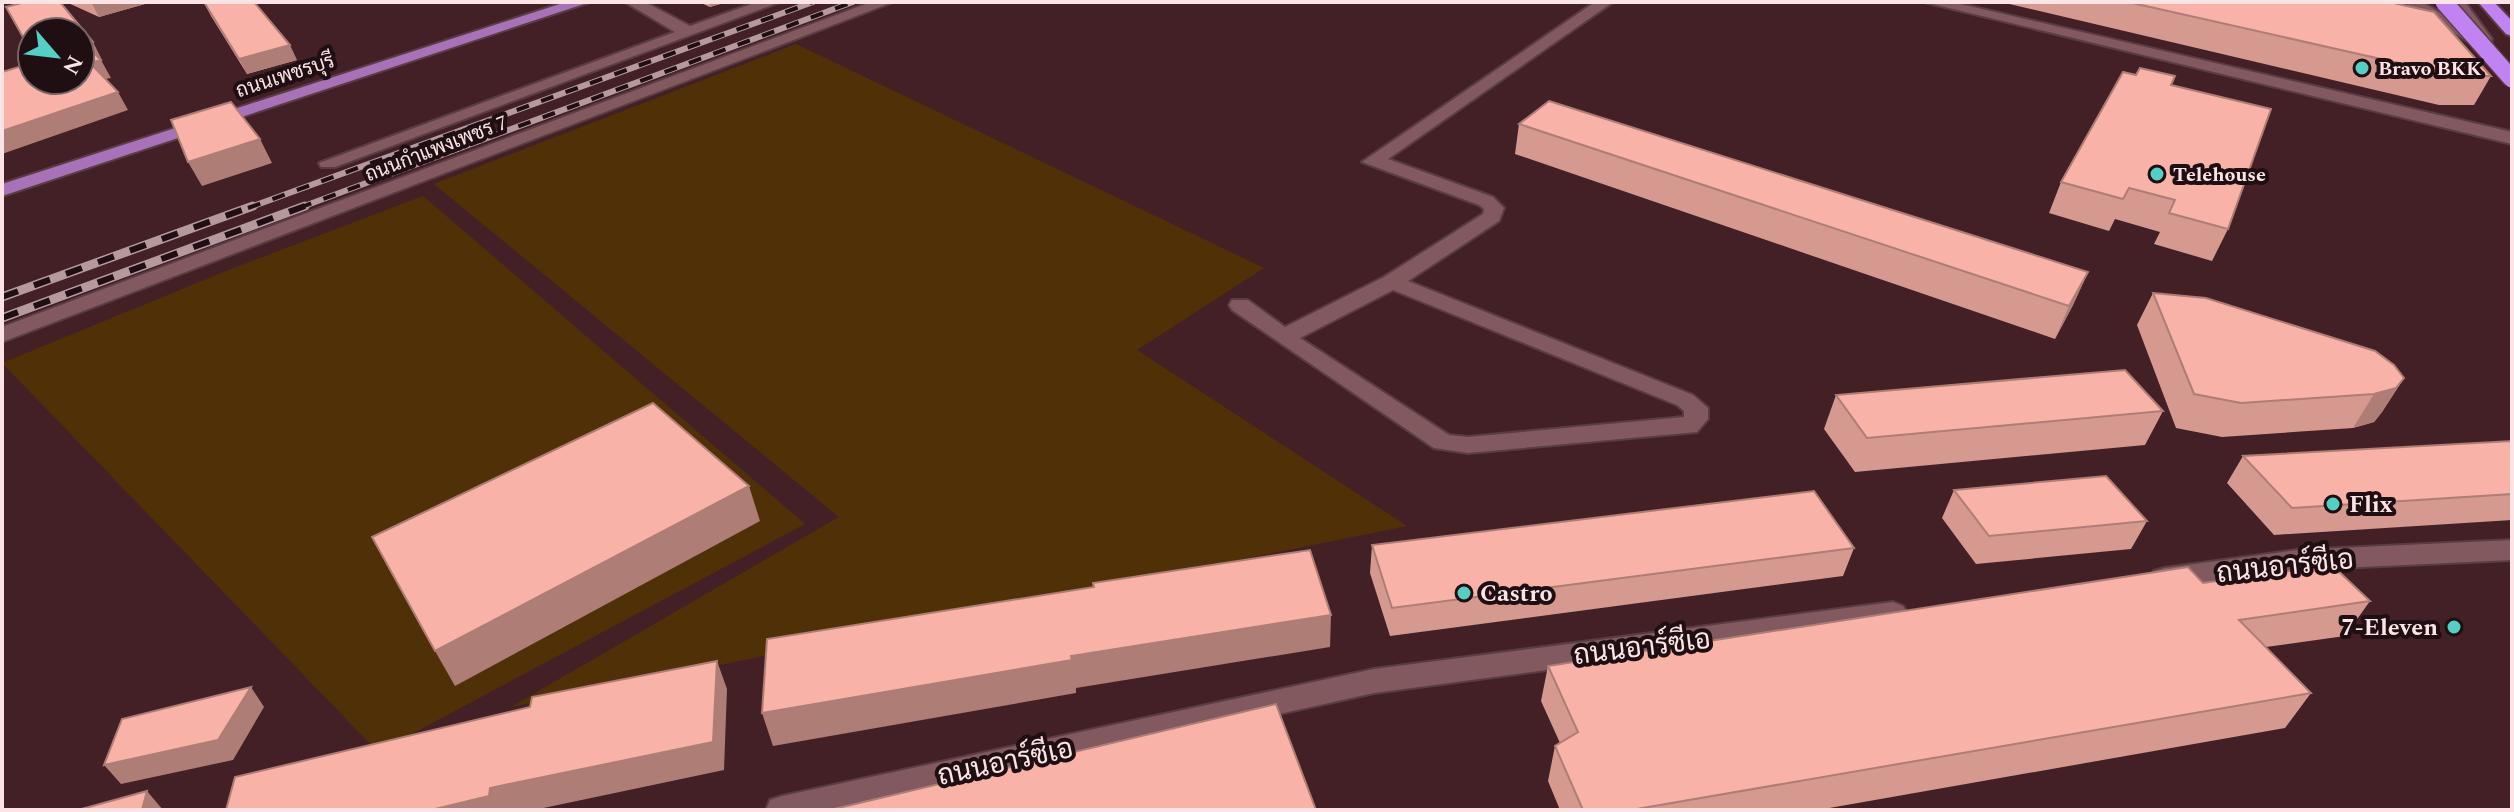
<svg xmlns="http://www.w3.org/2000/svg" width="2514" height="812" font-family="Spectral,Sarabun,serif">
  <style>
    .green { fill: #503107 }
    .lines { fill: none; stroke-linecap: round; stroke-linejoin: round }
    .minor-casing { stroke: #5a3c43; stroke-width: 4 }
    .tertiary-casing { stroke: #5a3c43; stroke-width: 4 }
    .secondary-casing { stroke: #5a3c43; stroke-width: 4 }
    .primary-casing { stroke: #5a3c43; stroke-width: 4 }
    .motorway-casing { stroke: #5a3c43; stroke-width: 4 }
    .minor { fill: #81595f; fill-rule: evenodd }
    .tertiary { fill: #81595f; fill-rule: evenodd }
    .secondary { fill: #81595f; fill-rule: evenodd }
    .primary { fill: #a772b7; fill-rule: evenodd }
    .motorway { fill: #c183f2; fill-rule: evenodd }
    .rail-far1-casing { stroke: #b5999d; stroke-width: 6 }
    .rail-casing { stroke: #b5999d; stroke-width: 9 }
    .rail-far1 { stroke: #1f0f12; stroke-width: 4; stroke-dasharray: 13; stroke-linecap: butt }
    .rail { stroke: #1f0f12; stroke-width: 6; stroke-dasharray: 17; stroke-linecap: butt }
    .motorway-bridge-casing { stroke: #5a3c43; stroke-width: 20; stroke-linecap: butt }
    .motorway-bridge { stroke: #c183f2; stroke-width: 17 }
    .wall { fill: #d69990 }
    .shaded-wall { fill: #ae7d75 }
    .building { fill: #f9b2a7; stroke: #ae7d75; stroke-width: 2 }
    .poi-dot { fill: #55cec5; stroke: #1f0f12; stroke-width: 3 }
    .labels { text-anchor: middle; stroke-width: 8; stroke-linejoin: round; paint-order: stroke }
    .far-poi-label { font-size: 20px; font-weight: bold; fill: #fbe3e6; stroke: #1f0f12; text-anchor: start }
    .far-street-label { font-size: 20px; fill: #fbe3e6; stroke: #1f0f12 }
    .poi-label { font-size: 24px; font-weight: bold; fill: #fbe3e6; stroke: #1f0f12; text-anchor: start }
    .near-street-label { font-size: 28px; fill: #fbe3e6; stroke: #1f0f12 }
  </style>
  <rect width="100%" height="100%" fill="#432026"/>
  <path class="green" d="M796,44L1264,268L1137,350L1407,526L511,707L839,517L434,184Z
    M423,196L805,524L378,752L2,363L231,269Z"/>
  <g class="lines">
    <defs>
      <path id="minor" d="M625,2H645L690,26L757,2H780L335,167H321L319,163L675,32Z
        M1595,2H1613L1388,159L1493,197L1504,208L1499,221L1408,281L1693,395L1708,408V419L1697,432L1468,453L1434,448L1232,310L1229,305L1232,300H1248L1285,327L1384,277L1483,214L1484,209L1479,205L1362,162ZM1393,290L1677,405L1684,411V417L1468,437L1449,435L1300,338Z
        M1924,2H1952L2512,132V144Z
        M2512,540V560L2297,570L2164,588L2154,585L2150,578L2154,571L2164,568L2297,550Z
        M1893,602L1903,606L1907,613L1903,620L1893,624L1374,693L845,810H766L770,800L782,796L1374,669Z"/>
      <path id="tertiary" d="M871,2H893L2,342V327Z"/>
      <path id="secondary" d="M2403,2H2422L2468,29L2449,2H2465L2492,39L2491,44L2477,47Z"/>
      <path id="primary" d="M566,2H590L2,196V184Z"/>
      <path id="motorway" d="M2478,2H2494L2512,21V36L2506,34Z"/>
    </defs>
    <use href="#minor" class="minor-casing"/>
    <use href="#tertiary" class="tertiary-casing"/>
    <use href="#secondary" class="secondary-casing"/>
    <use href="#primary" class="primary-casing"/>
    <use href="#motorway" class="motorway-casing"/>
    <use href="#minor" class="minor"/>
    <use href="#tertiary" class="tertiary"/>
    <use href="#secondary" class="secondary"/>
    <use href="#primary" class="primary"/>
    <use href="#motorway" class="motorway"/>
    <defs>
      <path id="rail-far1" d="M248,208L813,2
        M299,208L853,2"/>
      <path id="rail" d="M2,297L253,206
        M2,318L305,206"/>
    </defs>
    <use href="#rail-far1" class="rail-far1-casing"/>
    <use href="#rail" class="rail-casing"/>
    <use href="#rail-far1" class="rail-far1"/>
    <use href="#rail" class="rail"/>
    <defs>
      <path id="motorway-bridge" d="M2444,2L2512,79"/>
    </defs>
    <use href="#motorway-bridge" class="motorway-bridge-casing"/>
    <use href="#motorway-bridge" class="motorway-bridge"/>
  </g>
  <path class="wall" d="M66,2H152L99,17Z
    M204,2L297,60L247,74L211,16Z
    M699,2H727L710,7Z
    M2001,2H2389L2491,76L2474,105H2439Z
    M2171,85L2228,229L2212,261L2154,244L2160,232L2115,219L2109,231L2049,213L2061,182Z
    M1519,124L2088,272L2073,305L2055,339L1515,154Z
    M2153,293L2404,378L2382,412L2374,422L2353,428L2222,437L2176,428L2137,325Z
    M1836,395L2163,411L2145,445L1855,472L1824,429Z
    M2512,441V520L2274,535L2227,483L2243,456Z
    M1954,490L2147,521L2131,549L1976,564L1942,518Z
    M1372,545L1854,548L1843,576L1390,636L1370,573Z
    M2203,583L2370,601L2345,636L2266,647L2311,693L2285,728L1818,810H1560L1548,781L1555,746L1560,743L1541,701L1548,666Z"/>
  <path class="shaded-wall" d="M91,2H152L99,17Z
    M709,2H727L710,7Z
    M93,42L102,60H101L111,78L100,80L90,63L85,44Z
    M290,45L297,60L247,74L239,59Z
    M118,92L128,110L2,154V131Z
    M260,139L272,163L202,186L188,162Z
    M2088,272L2073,305L2055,339L2069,306Z
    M2404,378L2382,412L2374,422L2353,428L2374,394Z
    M749,486L760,521L455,686L435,651Z
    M1331,615L1330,647L1076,688V693L773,746L762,713L1071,656Z
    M717,661L727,689L724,770L534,810H431L490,788Z
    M251,687L264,707L233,760L121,784L104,765Z
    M147,791L163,810H142Z"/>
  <path class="building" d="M25,2H60L93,42L85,44L101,60L90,63L118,92L2,131V72L32,63V80H80V32H32V53L6,7Z
    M204,2H254L290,45L239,59Z
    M2128,2H2389L2434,12L2491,76H2456Z
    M2140,68L2175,76L2171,85L2271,109L2228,229L2169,213L2175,200L2129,188L2123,199L2061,182L2123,72L2136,75Z
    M1549,101L2088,272L2069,306L1519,124Z
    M231,102L260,139L188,162L171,120Z
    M2153,293L2206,298L2375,351L2394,365L2404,378L2396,388L2374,394L2241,403L2194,394Z
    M2125,370L2163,411L1867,438L1836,395Z
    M653,403L749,486L435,651L372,537Z
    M2512,441V494L2292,508L2243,456Z
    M2106,476L2147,521L1989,536L1954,490Z
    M1814,491L1854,548L1392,608L1372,545Z
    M1310,550L1331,615L1071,656L1072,660L762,713L767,639L1094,587L1093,583Z
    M2332,565L2370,601L2239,620L2311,693L1631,810H1583L1555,746L1578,732L1548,666L2188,567L2203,583Z
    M717,661L713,742L490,788L489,796L431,810H226L235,777L530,707L532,697Z
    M251,687L218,740L104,765L122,719Z
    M1276,704L1316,810H830Z
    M147,791L142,810H78Z"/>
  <g class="poi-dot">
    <circle cx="2362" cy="68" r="8"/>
    <circle cx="2157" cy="174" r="8"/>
    <circle cx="2333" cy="504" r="8"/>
    <circle cx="1464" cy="593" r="8"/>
    <circle cx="2454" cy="627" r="8"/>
  </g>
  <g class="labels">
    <g class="far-poi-label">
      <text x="2378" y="75">Bravo BKK</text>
      <text x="2173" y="181">Telehouse</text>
    </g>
    <g class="far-street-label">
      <text transform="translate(285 75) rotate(-18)" y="7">ถนนเพชรบุรี</text>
      <text transform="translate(436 148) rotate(-21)" y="7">ถนนกำแพงเพชร 7</text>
    </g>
    <g class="poi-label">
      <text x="2349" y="512">Flix</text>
      <text x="1480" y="601">Castro</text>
      <text x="2438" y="635" text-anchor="end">7-Eleven</text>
    </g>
    <g class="near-street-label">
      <text transform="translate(2285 565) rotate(-6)" y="10">ถนนอาร์ซีเอ</text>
      <text transform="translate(1642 646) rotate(-7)" y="10">ถนนอาร์ซีเอ</text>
      <text transform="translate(1005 761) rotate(-12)" y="10">ถนนอาร์ซีเอ</text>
    </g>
  </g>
  <rect width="2514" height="812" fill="none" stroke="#fbe3e6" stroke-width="8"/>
  <g transform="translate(56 56) rotate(118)"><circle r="38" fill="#1f0f12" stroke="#776467" stroke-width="2"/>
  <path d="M0-6L14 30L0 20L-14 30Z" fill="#55cec5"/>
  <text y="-12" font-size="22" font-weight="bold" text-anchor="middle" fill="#fbe3e6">N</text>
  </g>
</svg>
